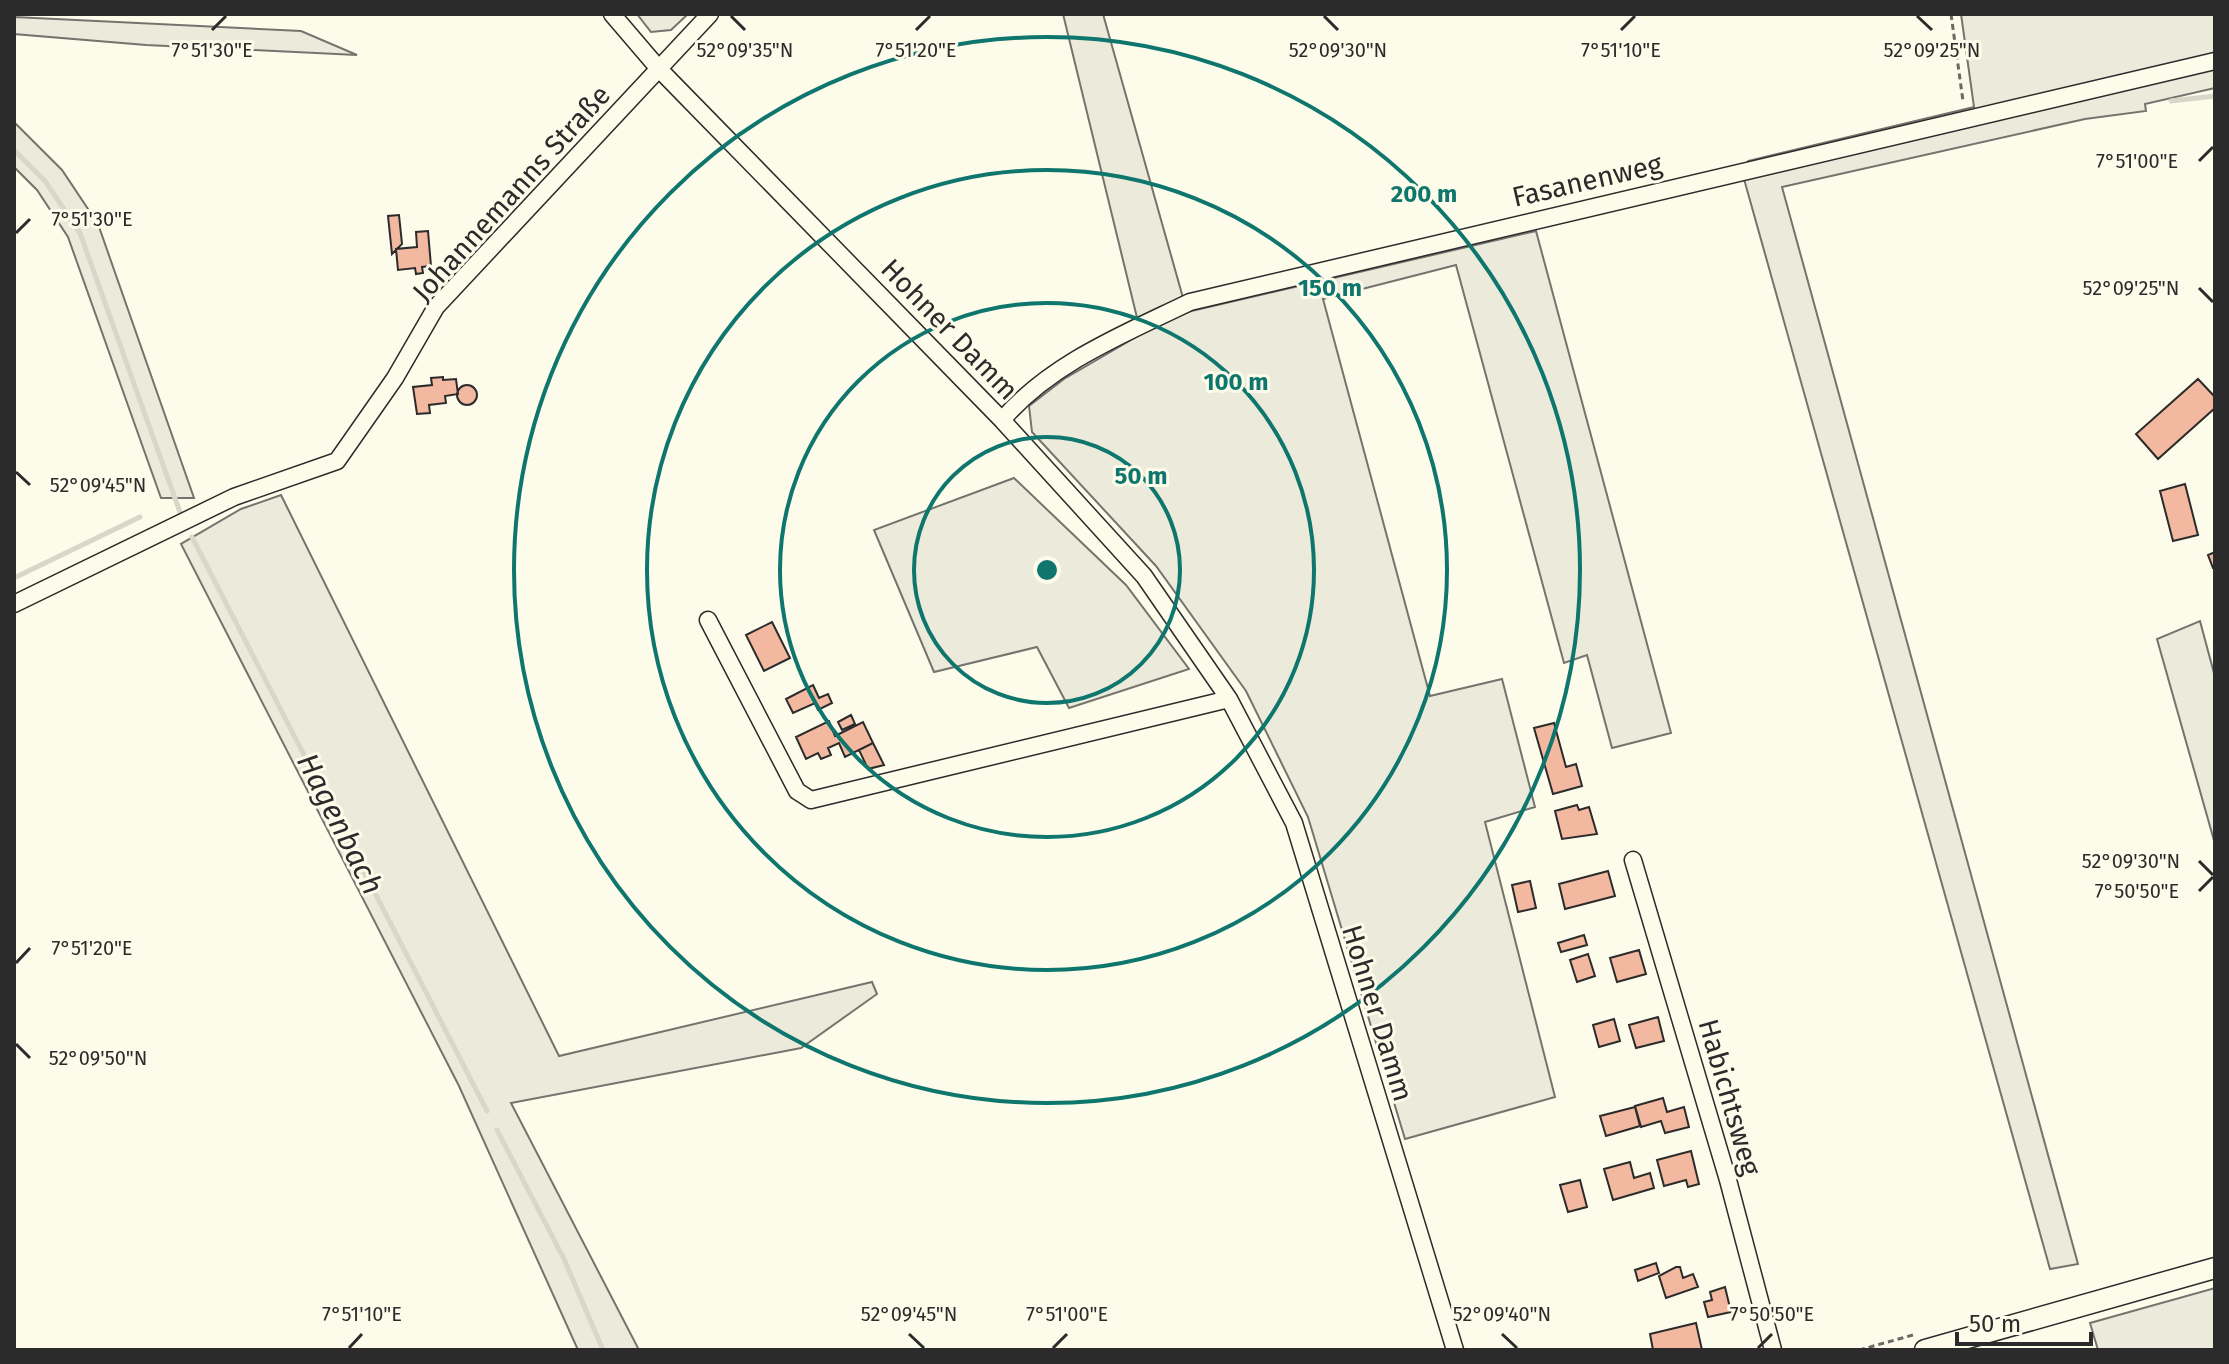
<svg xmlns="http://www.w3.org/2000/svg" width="2229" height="1364" font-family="'Fira Sans',sans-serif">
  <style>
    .green { fill: #ecebdb; stroke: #74746e; stroke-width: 2 }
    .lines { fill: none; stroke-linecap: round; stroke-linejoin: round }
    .stream { stroke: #d8d7c9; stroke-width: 5 }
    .building { fill: #f2b8a0; stroke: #2b2b2b; stroke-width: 2 }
    .minor-casing { stroke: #2b2b2b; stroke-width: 19 }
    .tertiary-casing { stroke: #2b2b2b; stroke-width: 23 }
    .path { stroke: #6a6964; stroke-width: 3; stroke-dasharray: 6 4; stroke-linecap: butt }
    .minor { stroke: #fdfbea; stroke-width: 16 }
    .tertiary { stroke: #fdfbea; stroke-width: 20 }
    .ticks { fill: none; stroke: #2b2b2b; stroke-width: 3 }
    .ring { fill: none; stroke: #0f766e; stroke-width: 4 }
    .labels { text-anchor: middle; stroke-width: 6; stroke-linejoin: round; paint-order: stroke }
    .street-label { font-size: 28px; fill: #2b2b2b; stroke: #fdfbea }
    .water-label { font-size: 30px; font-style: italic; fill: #2b2b2b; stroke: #fdfbea }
    .ticks-label { font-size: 20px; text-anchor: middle; fill: #2b2b2b; stroke: #fdfbea; stroke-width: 6; stroke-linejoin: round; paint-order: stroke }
    .centre { fill: #0f766e; stroke: #fdfbea; stroke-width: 4 }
    .ring-label { font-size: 24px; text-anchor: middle; font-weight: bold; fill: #0f766e; stroke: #fdfbea; stroke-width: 6; stroke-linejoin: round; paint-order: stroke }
  </style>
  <rect width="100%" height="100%" fill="#fdfbea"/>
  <path class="green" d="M637,14H688L671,30L651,32Z
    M1063,14H1103L1187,312L1536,231L1671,733L1612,748L1587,655L1564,663L1456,265L1323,299L1430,696L1502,679L1535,807L1485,822L1555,1097L1405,1139L1308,817L1246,691L1156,566L1032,432L1029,406L1064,379L1141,334Z
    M1961,14H2215V88L2145,104L2146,111L2085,119L1782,187L2078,1264L2050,1269L1744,179L1748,161L1974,107Z
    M14,17L301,31L357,55L146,45L14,34Z
    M14,122L62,170L98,224L194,498H161L68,237L37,190L14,167Z
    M1014,478L1126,585L1189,669L1069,708L1037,647L934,672L874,530Z
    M281,495L559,1056L872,982L877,994L801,1048L511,1103L639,1350H578L459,1086L181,544L241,509Z
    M2200,621L2215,677V844L2157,639Z
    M2215,1288V1350H2098L2090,1323Z"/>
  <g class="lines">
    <path class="stream" d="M2171,101L2215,96
      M14,150L45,181L80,233L181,515
      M192,537L487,1111
      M14,578L140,517
      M497,1130L564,1259L603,1350"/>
  </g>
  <path class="building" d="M399,215L402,244L392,254L388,216Z
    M428,231L431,266L422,267L423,273L416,274L415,268L398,270L396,249L417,247L416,232Z
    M443,377V380L456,379L458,394L445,396L446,403L429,405L430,413L417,414L413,387L432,385L431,378Z
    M2198,379L2215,397V408L2158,459L2136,434Z
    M457 395a10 10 0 1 1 20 0a10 10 0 1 1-20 0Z
    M2185,484L2198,535L2173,541L2160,491Z
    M2215,552V568H2213L2208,555Z
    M772,622L790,658L764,671L746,635Z
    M813,685L819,698L828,694L832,703L818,710L815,703L793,713L786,699Z
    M851,715L855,724L842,730L838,722Z
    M829,721L835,736L863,722L873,743L845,757L839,743L828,748L831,755L821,759L818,753L806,759L796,737Z
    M1554,723L1566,767L1576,764L1582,786L1553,794L1534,728Z
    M873,743L884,765L868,769L859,750Z
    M1577,805L1579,810L1589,807L1597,834L1562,839L1555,811Z
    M1608,871L1615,896L1565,909L1559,884Z
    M1530,881L1536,908L1518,912L1512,885Z
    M1584,935L1587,945L1561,952L1558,943Z
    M1639,950L1646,974L1617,982L1610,958Z
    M1588,954L1595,976L1577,982L1570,960Z
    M1658,1017L1664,1041L1636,1048L1629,1025Z
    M1614,1019L1620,1041L1599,1047L1593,1025Z
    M1663,1098L1667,1112L1684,1107L1689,1127L1665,1133L1661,1121L1641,1127L1635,1106Z
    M1635,1107L1640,1126L1606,1136L1600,1116Z
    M1691,1151L1699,1184L1688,1187L1686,1180L1664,1186L1657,1160Z
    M1630,1162L1634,1178L1650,1173L1654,1188L1613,1200L1604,1169Z
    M1580,1180L1587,1207L1568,1212L1560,1185Z
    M1656,1263L1659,1273L1638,1281L1635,1270Z
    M1676,1267H1680L1683,1278L1693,1274L1698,1287L1666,1298L1659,1276Z
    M1725,1287L1731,1312L1708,1317L1704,1302L1712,1300L1710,1292Z
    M1696,1323L1702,1350H1653L1650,1334Z"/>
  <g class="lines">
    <defs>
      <path id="minor" d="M612,14L659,69L1002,420L1144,576L1229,699L1294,823L1455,1350
        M1002,420C1051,363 1124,334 1190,302L2215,61
        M14,604L234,497L337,461L395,378L436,307L710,14
        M708,620L797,791L811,800L1229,699
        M1633,860L1728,1180L1773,1350"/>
      <path id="tertiary" d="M1925,1350L2215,1268"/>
    </defs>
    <use href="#minor" class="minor-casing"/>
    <use href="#tertiary" class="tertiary-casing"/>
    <path class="path" d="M1951,14L1963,101
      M1859,1350L1913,1335"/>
    <use href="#minor" class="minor"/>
    <use href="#tertiary" class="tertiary"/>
  </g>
  <path class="ticks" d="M731,16L745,30M1324,16L1338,30M1917,16L1932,30M212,30L226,16M916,30L930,16M1621,30L1635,16M2199,161L2213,147M16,233L30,219M2199,288L2213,302M16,472L30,485M2199,861L2213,875M2199,891L2213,877M16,963L30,948M16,1044L30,1058M909,1334L924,1348M1502,1334L1517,1348M349,1348L362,1334M1053,1348L1067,1334M1758,1348L1772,1334"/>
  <g class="ring">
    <circle cx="1047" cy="570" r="133"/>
    <circle cx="1047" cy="570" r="267"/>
    <circle cx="1047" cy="570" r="400"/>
    <circle cx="1047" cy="570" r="533"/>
  </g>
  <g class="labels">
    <g class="street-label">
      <text transform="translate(1587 180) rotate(-13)" y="10">Fasanenweg</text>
      <text transform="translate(511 193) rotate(-48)" y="10">Johannemanns Straße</text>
      <text transform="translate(950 329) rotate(46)" y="10">Hohner Damm</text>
      <text transform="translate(1378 1013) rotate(73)" y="10">Hohner Damm</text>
      <text transform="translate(1730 1097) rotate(74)" y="10">Habichtsweg</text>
    </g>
    <g class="water-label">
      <text transform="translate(340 824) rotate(63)" y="10">Hagenbach</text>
    </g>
  </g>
  <g class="ticks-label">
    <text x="745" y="57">52°09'35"N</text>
    <text x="1932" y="57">52°09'25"N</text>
    <text x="1338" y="57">52°09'30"N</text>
    <text x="212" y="57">7°51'30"E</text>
    <text x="916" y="57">7°51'20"E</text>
    <text x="1621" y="57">7°51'10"E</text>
    <text x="2137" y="168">7°51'00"E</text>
    <text x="92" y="226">7°51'30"E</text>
    <text x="2131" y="295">52°09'25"N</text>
    <text x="98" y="492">52°09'45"N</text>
    <text x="2131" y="868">52°09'30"N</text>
    <text x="2137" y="898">7°50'50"E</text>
    <text x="92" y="955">7°51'20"E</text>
    <text x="98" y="1065">52°09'50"N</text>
    <text x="362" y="1321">7°51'10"E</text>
    <text x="1067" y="1321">7°51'00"E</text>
    <text x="1772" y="1321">7°50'50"E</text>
    <text x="909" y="1321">52°09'45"N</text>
    <text x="1502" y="1321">52°09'40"N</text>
  </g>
  <circle cx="1047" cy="570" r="12" class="centre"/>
  <g class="ring-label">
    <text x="1424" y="202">200 m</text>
    <text x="1330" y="296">150 m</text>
    <text x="1236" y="390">100 m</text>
    <text x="1141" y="484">50 m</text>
  </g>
  <rect width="2229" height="1364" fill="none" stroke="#2b2b2b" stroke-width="32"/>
  <path d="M1957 1332v12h134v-12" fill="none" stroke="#2b2b2b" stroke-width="4"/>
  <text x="1969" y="1332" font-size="24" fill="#2b2b2b" stroke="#fdfbea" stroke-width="6" paint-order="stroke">50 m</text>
</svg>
